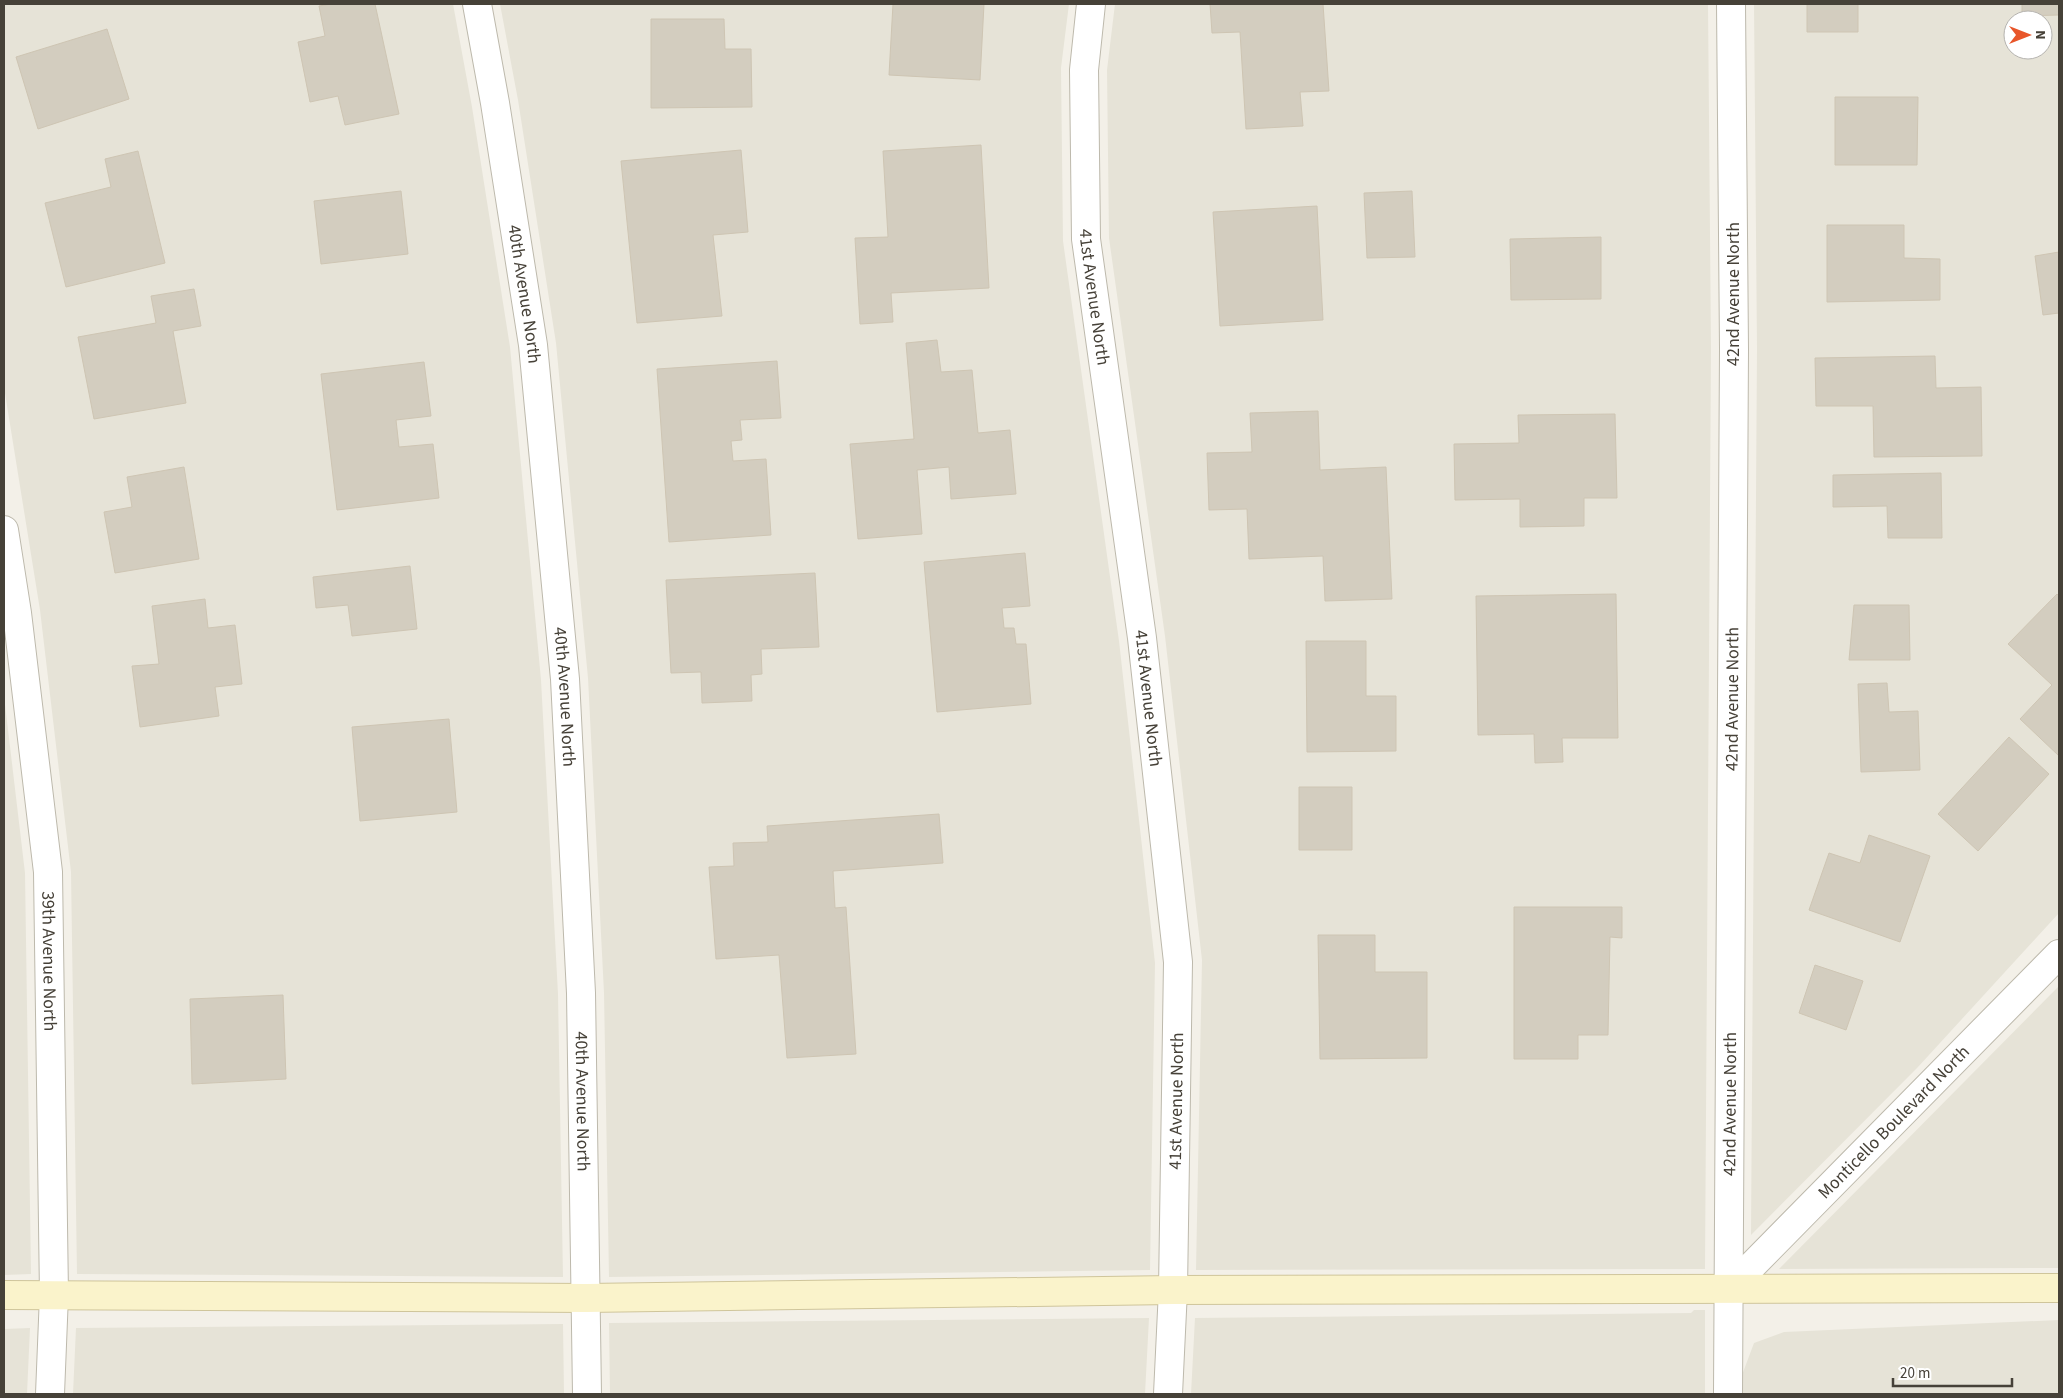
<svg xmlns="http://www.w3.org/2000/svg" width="2063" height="1398" font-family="'Source Sans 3',sans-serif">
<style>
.residential{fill:#e6e3d7;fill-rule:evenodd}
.building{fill:#d3cdbf;stroke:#cec5b3}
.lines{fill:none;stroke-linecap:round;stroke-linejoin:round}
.street-casing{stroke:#bdb9ac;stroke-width:30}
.secondary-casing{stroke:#cfc59b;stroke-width:30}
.street{stroke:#fff;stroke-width:28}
.secondary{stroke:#faf3cb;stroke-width:28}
.labels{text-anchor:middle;stroke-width:4.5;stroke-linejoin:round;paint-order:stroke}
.street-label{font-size:18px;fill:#464138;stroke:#fff}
</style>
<rect width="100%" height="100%" fill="#f3f0e8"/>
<path class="residential" d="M 4,4 L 453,4 L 472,107 L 510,347 L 541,680 L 558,994 L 563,1277 L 77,1274 L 71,872 L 40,610 L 4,387 Z
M 500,4 L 1069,4 L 1061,68 L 1063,241 L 1119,641 L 1155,963 L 1150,1270 L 609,1277 L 604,993 L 588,678 L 556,343 L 518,100 Z
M 1115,4 L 1708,4 L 1711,349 L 1705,1269 L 1196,1270 L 1202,960 L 1165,636 L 1109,238 L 1107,70 Z
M 1754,4 L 2059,4 L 2059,913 L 1918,1067 L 1751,1235 L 1757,349 ZM 2013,20 L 2043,20 L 2043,50 L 2013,50 Z
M 4,696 L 25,873 L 31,1274 L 4,1275 Z
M 2059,986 L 2059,1268 L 1779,1269 Z
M 1694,1310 L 1705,1310 L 1705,1394 L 1191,1394 L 1195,1318 L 1691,1313 Z
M 1149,1318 L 1145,1394 L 610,1394 L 609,1323 Z
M 2059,1320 L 2059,1394 L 1743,1394 L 1742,1375 L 1754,1343 L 1784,1332 Z
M 563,1324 L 564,1394 L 73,1394 L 76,1328 Z
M 30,1328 L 27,1394 L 4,1394 L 4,1329 Z"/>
<path class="building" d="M 331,4 L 375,4 L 399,114 L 345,125 L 338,96 L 310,102 L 298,42 L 325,36 L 319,6 Z
M 893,4 L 984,4 L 980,80 L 889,75 Z
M 1210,4 L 1323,4 L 1329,91 L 1300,92 L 1303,126 L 1246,129 L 1240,32 L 1212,33 Z
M 1807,4 L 1858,4 L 1858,32 L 1807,32 Z
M 2022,4 L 2059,4 L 2059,15 L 2022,16 Z
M 651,19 L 724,19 L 725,49 L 751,49 L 752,107 L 651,108 Z
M 107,29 L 129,99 L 38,129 L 16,57 Z
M 1835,97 L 1918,97 L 1917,165 L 1835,165 Z
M 981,145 L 989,288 L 891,293 L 893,322 L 860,324 L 855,238 L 888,237 L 883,151 Z
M 741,150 L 748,232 L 713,235 L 722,316 L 637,323 L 621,161 Z
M 138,151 L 165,263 L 66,287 L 45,203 L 111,187 L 105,159 Z
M 401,191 L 408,254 L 321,264 L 314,201 Z
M 1412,191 L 1415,257 L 1367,258 L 1364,193 Z
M 1317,206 L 1323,320 L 1220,326 L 1213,212 Z
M 1827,225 L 1904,225 L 1904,258 L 1940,259 L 1940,300 L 1827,302 Z
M 1601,237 L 1601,299 L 1511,300 L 1510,239 Z
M 2059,252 L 2059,313 L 2043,315 L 2035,256 Z
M 194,289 L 201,326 L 173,331 L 186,403 L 94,419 L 78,337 L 156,323 L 151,296 Z
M 937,340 L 941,372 L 972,370 L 978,433 L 1010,430 L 1016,494 L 951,499 L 949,467 L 917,470 L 922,534 L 858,539 L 850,444 L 914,439 L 906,343 Z
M 1935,356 L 1936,388 L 1981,387 L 1982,456 L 1874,457 L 1873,406 L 1816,406 L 1815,358 Z
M 777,361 L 781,418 L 740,420 L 742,440 L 731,441 L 733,461 L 766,459 L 771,535 L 669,542 L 657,369 Z
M 424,362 L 431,416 L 396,420 L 399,447 L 433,444 L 439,498 L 337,510 L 321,374 Z
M 1318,411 L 1320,470 L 1386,467 L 1392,599 L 1325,601 L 1323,556 L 1249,559 L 1247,509 L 1209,510 L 1207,453 L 1252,452 L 1250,413 Z
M 1615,414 L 1617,498 L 1584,498 L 1584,526 L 1520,527 L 1520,499 L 1455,500 L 1454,444 L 1519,443 L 1518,415 Z
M 184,467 L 199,559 L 115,573 L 104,512 L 132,507 L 127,477 Z
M 1941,473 L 1942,538 L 1888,538 L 1887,506 L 1833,507 L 1833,475 Z
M 1025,553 L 1030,606 L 1002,608 L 1004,628 L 1014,628 L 1016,644 L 1026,644 L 1031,704 L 937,712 L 924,562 Z
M 410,566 L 417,629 L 352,636 L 348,605 L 316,608 L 313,577 Z
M 815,573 L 819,647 L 761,649 L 762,674 L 751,675 L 752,701 L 702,703 L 701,672 L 671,673 L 666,580 Z
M 1616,594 L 1618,738 L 1562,738 L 1563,762 L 1535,763 L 1534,734 L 1478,735 L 1476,596 Z
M 2057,594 L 2059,596 L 2059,756 L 2020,719 L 2052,685 L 2008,644 Z
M 205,599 L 208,628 L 235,625 L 242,684 L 215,687 L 219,716 L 140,727 L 132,666 L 159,664 L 152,606 Z
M 1854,605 L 1909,605 L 1910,660 L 1849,660 Z
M 1306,641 L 1366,641 L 1366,696 L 1396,696 L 1396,751 L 1307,752 Z
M 1887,683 L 1889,712 L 1918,711 L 1920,770 L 1861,772 L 1858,684 Z
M 449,719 L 457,812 L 360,821 L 352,727 Z
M 2009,737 L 2049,774 L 1978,851 L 1938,814 Z
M 1299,787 L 1352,787 L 1352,850 L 1299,850 Z
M 939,814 L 943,863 L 833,871 L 835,908 L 846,907 L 856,1054 L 787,1058 L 779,955 L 716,959 L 709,867 L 734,866 L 733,843 L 768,842 L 767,826 Z
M 1869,835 L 1930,856 L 1900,942 L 1809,910 L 1829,853 L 1860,863 Z
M 1514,907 L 1622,907 L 1622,938 L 1610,937 L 1608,1035 L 1578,1035 L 1578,1059 L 1514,1059 Z
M 1318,935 L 1375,935 L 1375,972 L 1427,972 L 1427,1058 L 1320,1059 Z
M 1815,965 L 1863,981 L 1846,1030 L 1799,1013 Z
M 283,995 L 286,1079 L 192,1084 L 190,999 Z"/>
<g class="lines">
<defs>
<g id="street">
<path id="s1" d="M 477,4 L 495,103 L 533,345 L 565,679 L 581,993 L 587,1394"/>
<path id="s2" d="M 1091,4 L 1084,70 L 1086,239 L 1142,638 L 1178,962 L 1173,1290 L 1168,1394"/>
<path id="s3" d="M 4,530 L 17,613 L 48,872 L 54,1295 L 50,1394"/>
<path id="s4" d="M 1728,1290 L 2059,954"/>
<path id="s5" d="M 1728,1394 L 1734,349 L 1731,4"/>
</g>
<path id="secondary" d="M 4,1295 L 586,1298 L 1173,1290 L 2059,1288"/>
</defs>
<use href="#street" class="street-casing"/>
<use href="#secondary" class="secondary-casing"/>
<use href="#street" class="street"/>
<use href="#secondary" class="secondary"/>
</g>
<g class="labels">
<g class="street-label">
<text dy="6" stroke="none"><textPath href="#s1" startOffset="294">40th Avenue North</textPath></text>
<text transform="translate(1733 294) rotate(-90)" y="6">42nd Avenue North</text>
<text dy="6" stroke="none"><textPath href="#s2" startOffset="294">41st Avenue North</textPath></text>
<text dy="6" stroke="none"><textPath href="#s1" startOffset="699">40th Avenue North</textPath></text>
<text dy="6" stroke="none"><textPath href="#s2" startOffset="699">41st Avenue North</textPath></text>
<text dy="6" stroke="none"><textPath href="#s5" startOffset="695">42nd Avenue North</textPath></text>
<text dy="6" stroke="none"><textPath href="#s3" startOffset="434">39th Avenue North</textPath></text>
<text dy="6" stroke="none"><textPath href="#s1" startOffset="1104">40th Avenue North</textPath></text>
<text transform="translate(1176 1101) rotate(-89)" y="6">41st Avenue North</text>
<text dy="6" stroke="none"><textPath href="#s5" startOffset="290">42nd Avenue North</textPath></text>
<text dy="6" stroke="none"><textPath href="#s4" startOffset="236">Monticello Boulevard North</textPath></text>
</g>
</g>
<rect width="2063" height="1398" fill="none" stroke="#464138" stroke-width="10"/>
<g transform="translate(2028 35) rotate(90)"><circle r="24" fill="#ffffff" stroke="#b5b3af"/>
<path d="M0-4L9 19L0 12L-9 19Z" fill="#e8562a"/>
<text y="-8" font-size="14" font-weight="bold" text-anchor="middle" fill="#464138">N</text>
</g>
<path d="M1893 1378v8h119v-8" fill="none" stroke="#464138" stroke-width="2.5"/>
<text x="1900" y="1378" font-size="15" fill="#464138" stroke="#ffffff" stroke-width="4" paint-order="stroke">20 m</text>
</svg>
